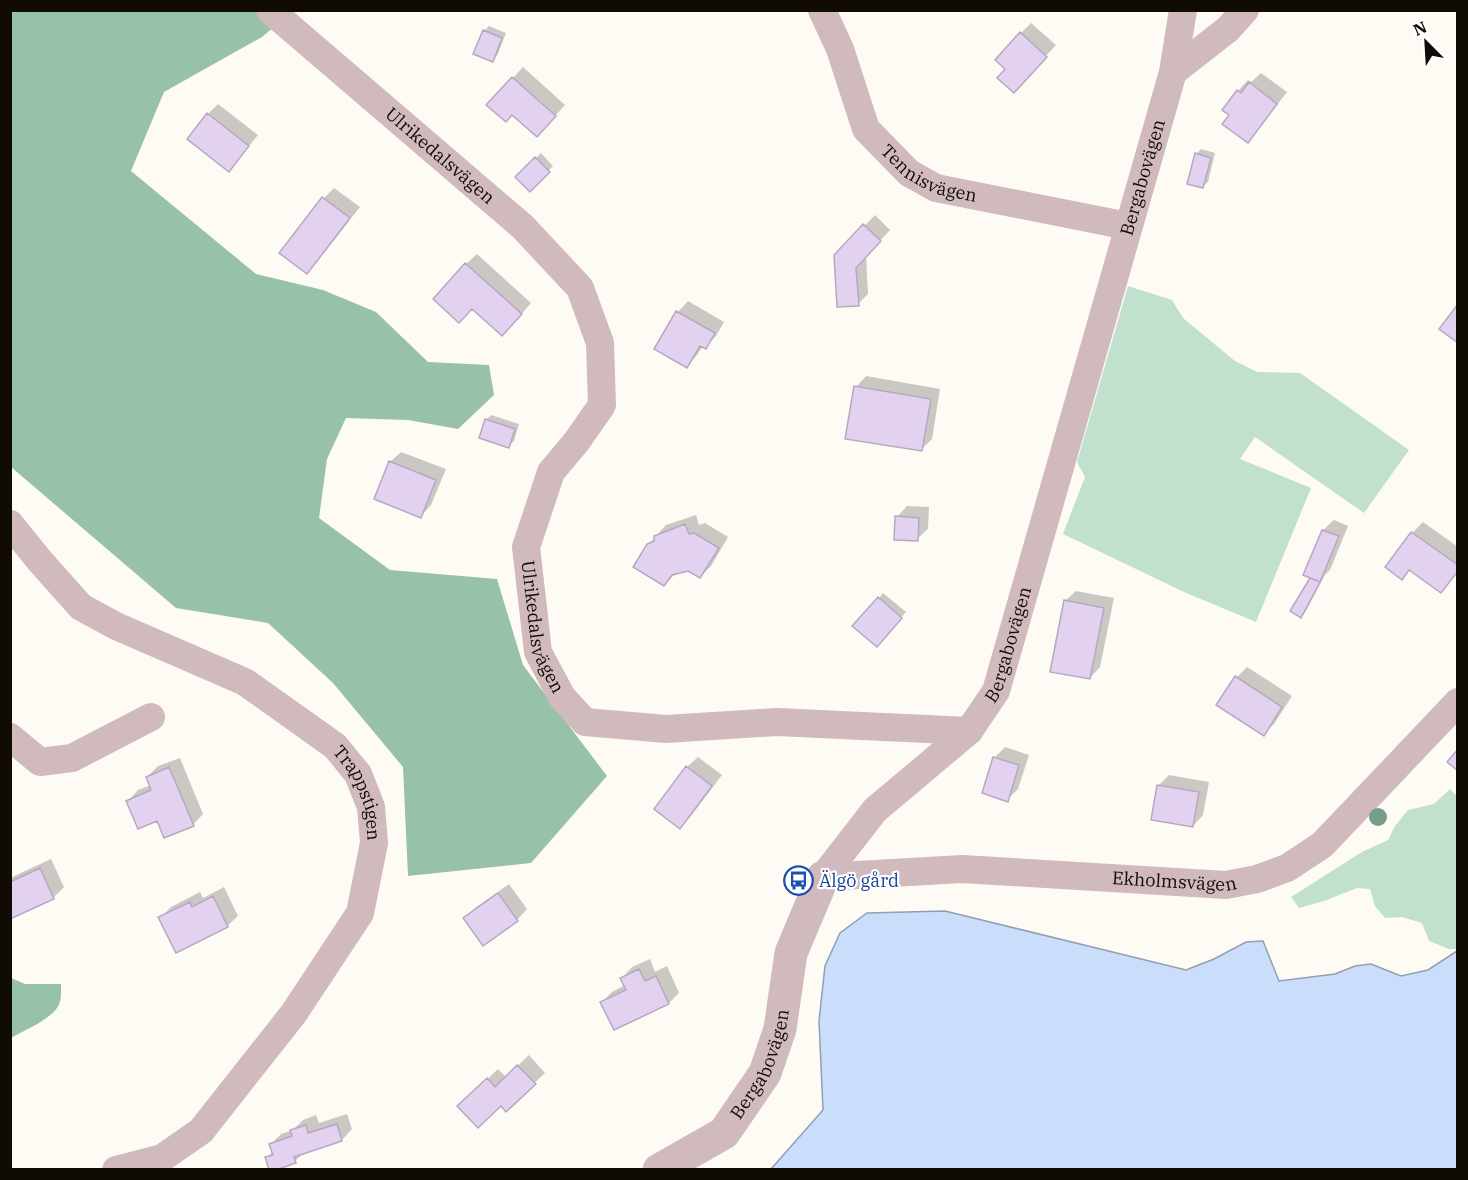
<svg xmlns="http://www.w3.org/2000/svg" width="1468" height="1180" font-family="'IBM Plex Serif',serif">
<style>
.green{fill:#c1e0cd}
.forest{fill:#97c2a9}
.water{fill:#cadefc;stroke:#929fb1;stroke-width:1.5}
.shadow{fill:#0003}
.building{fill:#e2d2ef;stroke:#b7a7c3;stroke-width:1.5}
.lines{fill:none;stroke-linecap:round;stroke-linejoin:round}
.minor{stroke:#d0babd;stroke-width:28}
.tertiary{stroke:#d0babd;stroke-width:33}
.tree{fill:#749f8b}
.labels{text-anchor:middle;stroke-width:4.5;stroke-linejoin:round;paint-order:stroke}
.street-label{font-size:18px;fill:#100c03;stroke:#fff}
.transit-label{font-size:18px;fill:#164399;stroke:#fff;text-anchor:start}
</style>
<rect width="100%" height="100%" fill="#fefbf5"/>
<path class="green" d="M 1128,286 L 1172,300 L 1183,318 L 1235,361 L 1257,372 L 1300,373 L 1409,450 L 1364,513 L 1255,437 L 1240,459 L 1311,488 L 1256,622 L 1184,592 L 1063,534 L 1085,477 L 1077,462 Z
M 1450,789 L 1457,796 L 1457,949 L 1449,949 L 1429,941 L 1422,923 L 1402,917 L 1385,918 L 1375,906 L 1370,889 L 1357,888 L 1324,901 L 1299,908 L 1291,897 L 1362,852 L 1388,840 L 1395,826 L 1408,810 L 1434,804 Z"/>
<path class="forest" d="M 11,11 L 293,11 L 262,37 L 164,92 L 131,171 L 256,274 L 323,290 L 376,312 L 428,362 L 489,365 L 494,395 L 458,429 L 408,420 L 346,418 L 327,459 L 319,518 L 390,570 L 497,579 L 523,665 L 607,776 L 531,863 L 408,876 L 403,767 L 333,683 L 268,623 L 176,608 L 11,467 Z
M 11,978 L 25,984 L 61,984 C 61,991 62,1002 57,1008 C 49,1020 23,1031 11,1038 Z"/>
<path class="water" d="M 945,911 L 1186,970 L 1214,959 L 1246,942 L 1263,941 L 1279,981 L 1335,974 L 1355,966 L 1371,964 L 1401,976 L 1428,970 L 1457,951 L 1457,1169 L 771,1169 L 823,1110 L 819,1021 L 825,966 L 840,933 L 867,913 Z"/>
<path class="shadow" d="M 1031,23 L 1056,45 L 1024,80 L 1007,69 L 1021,33 Z
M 489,26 L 506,33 L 497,56 L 492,60 L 484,31 Z
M 523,67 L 565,105 L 547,125 L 512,113 L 513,78 Z
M 1261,73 L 1287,92 L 1258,130 L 1248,141 L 1231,115 L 1238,91 L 1248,80 L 1251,82 Z
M 218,104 L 258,135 L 229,170 L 208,114 Z
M 1201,149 L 1215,153 L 1208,182 L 1203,186 L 1196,154 Z
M 541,153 L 553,166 L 530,189 L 517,177 Z
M 334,188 L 360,207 L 317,262 L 307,273 L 281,253 L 324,198 Z
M 875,215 L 890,230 L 866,256 L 868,294 L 858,304 L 835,256 Z
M 477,254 L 531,303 L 513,324 L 466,264 Z
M 688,301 L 724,322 L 716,336 L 705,347 L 703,346 L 697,355 L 687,366 L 678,312 Z
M 866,376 L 940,389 L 932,439 L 921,450 L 856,387 Z
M 491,415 L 519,424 L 514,441 L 509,446 L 486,420 Z
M 401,452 L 446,469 L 431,505 L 421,516 L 390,462 Z
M 907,506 L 929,507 L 928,529 L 917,539 L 897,517 Z
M 696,515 L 699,525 L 705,523 L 728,537 L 711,566 L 700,577 L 688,569 L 675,574 L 664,585 L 648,545 L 666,525 Z
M 1334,520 L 1348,526 L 1330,570 L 1325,575 L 1306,611 L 1301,616 L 1292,611 L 1311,578 L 1323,530 Z
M 1423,522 L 1458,547 L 1458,572 L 1441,591 L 1411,569 L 1402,578 L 1387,567 L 1412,533 Z
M 1076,591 L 1114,598 L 1100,667 L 1090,678 L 1065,601 Z
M 883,593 L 906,612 L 881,640 L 879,598 Z
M 1247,667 L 1292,696 L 1274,724 L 1263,734 L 1237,677 Z
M 1005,747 L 1029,755 L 1018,789 L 1007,800 L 994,758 Z
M 698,757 L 722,775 L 691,816 L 680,827 L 687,767 Z
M 180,758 L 203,814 L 193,825 L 158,819 L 128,801 L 138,790 L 151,785 L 147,777 L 158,766 Z
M 1169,775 L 1209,782 L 1203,815 L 1193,826 L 1158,786 Z
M 51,859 L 64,887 L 53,898 L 10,917 L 10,878 Z
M 509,884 L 527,909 L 517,920 L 465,918 L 475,908 Z
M 224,887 L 238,916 L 227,926 L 160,918 L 171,907 L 200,892 L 203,898 Z
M 650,959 L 655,972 L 667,966 L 679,993 L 669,1003 L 602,1002 L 612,992 L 625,985 L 622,978 L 632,967 Z
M 529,1055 L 545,1073 L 506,1110 L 501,1104 L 459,1106 L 498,1069 L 506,1077 Z
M 347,1114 L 352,1129 L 342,1140 L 305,1152 L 295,1161 L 266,1158 L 273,1151 L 271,1144 L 281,1134 L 293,1130 L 303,1120 L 316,1115 L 319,1123 Z"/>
<path class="building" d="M 483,30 L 502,38 L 493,62 L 473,54 Z
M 1020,32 L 1047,57 L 1014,93 L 997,78 L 1005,69 L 995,60 Z
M 512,77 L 556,116 L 537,137 L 512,115 L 506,122 L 486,105 Z
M 1249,82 L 1277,104 L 1248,143 L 1222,124 L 1229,115 L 1222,110 L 1237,90 L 1241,93 Z
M 207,113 L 249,146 L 229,172 L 187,139 Z
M 1195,153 L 1211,158 L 1203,188 L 1187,184 Z
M 535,157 L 550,172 L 530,192 L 515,177 Z
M 322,197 L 350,218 L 307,274 L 279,253 Z
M 863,224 L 881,241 L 856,268 L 859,306 L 837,307 L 834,255 Z
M 465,263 L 522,314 L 502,336 L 472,309 L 459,323 L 433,299 Z
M 1458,304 L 1458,343 L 1439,329 Z
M 676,311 L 715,333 L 706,349 L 700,346 L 687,368 L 654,349 Z
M 854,386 L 931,399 L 922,451 L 845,439 Z
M 485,419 L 515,429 L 509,448 L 479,438 Z
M 389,461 L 436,480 L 421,518 L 374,499 Z
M 895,516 L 919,518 L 918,541 L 894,540 Z
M 685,524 L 689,534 L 694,533 L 719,548 L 700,578 L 688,571 L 672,575 L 664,586 L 633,567 L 647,544 L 654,541 L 654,536 Z
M 1322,530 L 1339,536 L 1320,582 L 1303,575 Z
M 1411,532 L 1458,565 L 1458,571 L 1441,593 L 1409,570 L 1402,580 L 1385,567 Z
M 1310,578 L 1320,582 L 1301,618 L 1290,611 Z
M 878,597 L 902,618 L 877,647 L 852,626 Z
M 1064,600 L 1104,608 L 1090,679 L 1050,672 Z
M 1235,676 L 1282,707 L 1264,736 L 1216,705 Z
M 1458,749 L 1458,771 L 1447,762 Z
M 993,757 L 1019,765 L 1008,802 L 982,793 Z
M 686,766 L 712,786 L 680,829 L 654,809 Z
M 169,767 L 194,826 L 164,838 L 157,821 L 138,829 L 126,801 L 151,790 L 146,777 Z
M 1157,785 L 1199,792 L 1193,827 L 1151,820 Z
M 40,868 L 54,899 L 10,919 L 10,882 Z
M 498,893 L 518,921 L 483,946 L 463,918 Z
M 213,896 L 228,927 L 176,953 L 158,917 L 190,902 L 192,907 Z
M 639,969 L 645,981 L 656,976 L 669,1004 L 614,1030 L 600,1002 L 626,990 L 620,978 Z
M 517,1065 L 536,1084 L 506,1112 L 501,1106 L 478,1128 L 457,1106 L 487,1078 L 495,1087 Z
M 337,1124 L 342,1141 L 294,1157 L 296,1163 L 276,1170 L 269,1170 L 265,1157 L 273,1155 L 269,1144 L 292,1136 L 290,1130 L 306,1125 L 308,1133 Z"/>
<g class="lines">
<g class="minor">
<path id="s1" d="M 270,10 L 523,227 L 580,288 L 600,343 L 602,405 L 577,441 L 551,472 L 526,547 L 538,652 L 562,697 L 585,722 L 666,729 L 777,722 L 969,731"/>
<path id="s2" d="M 822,10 L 840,49 L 866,129 L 909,173 L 936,188 L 1128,226"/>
<path d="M 1173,72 L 1228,29 L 1245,10"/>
<path id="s3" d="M 10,524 L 40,561 L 81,607 L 116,626 L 245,682 L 335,746 L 358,774 L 371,807 L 374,843 L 360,913 L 294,1013 L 201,1131 L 162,1158 L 116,1170"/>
<path d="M 10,737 L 40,762 L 72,758 L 151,717"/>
<path id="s4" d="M 823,877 L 875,810 L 969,731 L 996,691 L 1173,72 L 1183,10"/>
<path id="s5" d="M 823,877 L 962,869 L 1226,885 L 1257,879 L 1287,868 L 1322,845 L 1458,702"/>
</g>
<path class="tertiary" id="s6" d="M 659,1170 L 724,1133 L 765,1073 L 780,1029 L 791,953 L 823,877"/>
</g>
<circle class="tree" cx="1378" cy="817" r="9"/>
<defs>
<symbol id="bus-ring" viewBox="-11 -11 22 22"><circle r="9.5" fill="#fff" stroke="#1a4fb4" stroke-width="1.5"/><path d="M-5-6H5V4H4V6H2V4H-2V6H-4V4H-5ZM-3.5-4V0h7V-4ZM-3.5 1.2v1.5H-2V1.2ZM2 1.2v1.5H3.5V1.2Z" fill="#1a4fb4"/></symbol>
</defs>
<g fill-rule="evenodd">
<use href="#bus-ring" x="782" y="864" width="33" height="33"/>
</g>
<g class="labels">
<g class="street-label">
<text dy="6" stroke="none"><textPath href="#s1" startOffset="224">Ulrikedalsvägen</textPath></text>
<text dy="6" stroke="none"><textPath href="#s2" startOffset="207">Tennisvägen</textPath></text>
<text dy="6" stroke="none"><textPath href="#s4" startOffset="790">Bergabovägen</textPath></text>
<text dy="6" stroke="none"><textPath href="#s1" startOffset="783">Ulrikedalsvägen</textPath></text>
<text dy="6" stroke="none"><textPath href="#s4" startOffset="304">Bergabovägen</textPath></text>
<text dy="6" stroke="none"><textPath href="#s3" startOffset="454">Trappstigen</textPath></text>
<text dy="6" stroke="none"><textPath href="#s5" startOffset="352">Ekholmsvägen</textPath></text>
<text dy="6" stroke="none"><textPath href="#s6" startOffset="154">Bergabovägen</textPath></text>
</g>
<g class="transit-label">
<text x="819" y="887">Älgö gård</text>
</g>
</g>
<rect width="1468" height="1180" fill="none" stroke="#100c03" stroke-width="24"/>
<g transform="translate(1426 42) rotate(336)" stroke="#ffffff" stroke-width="4.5" paint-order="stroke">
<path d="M0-4.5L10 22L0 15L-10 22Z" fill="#100c03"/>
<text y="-9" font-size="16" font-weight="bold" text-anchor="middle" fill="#100c03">N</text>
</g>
</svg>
